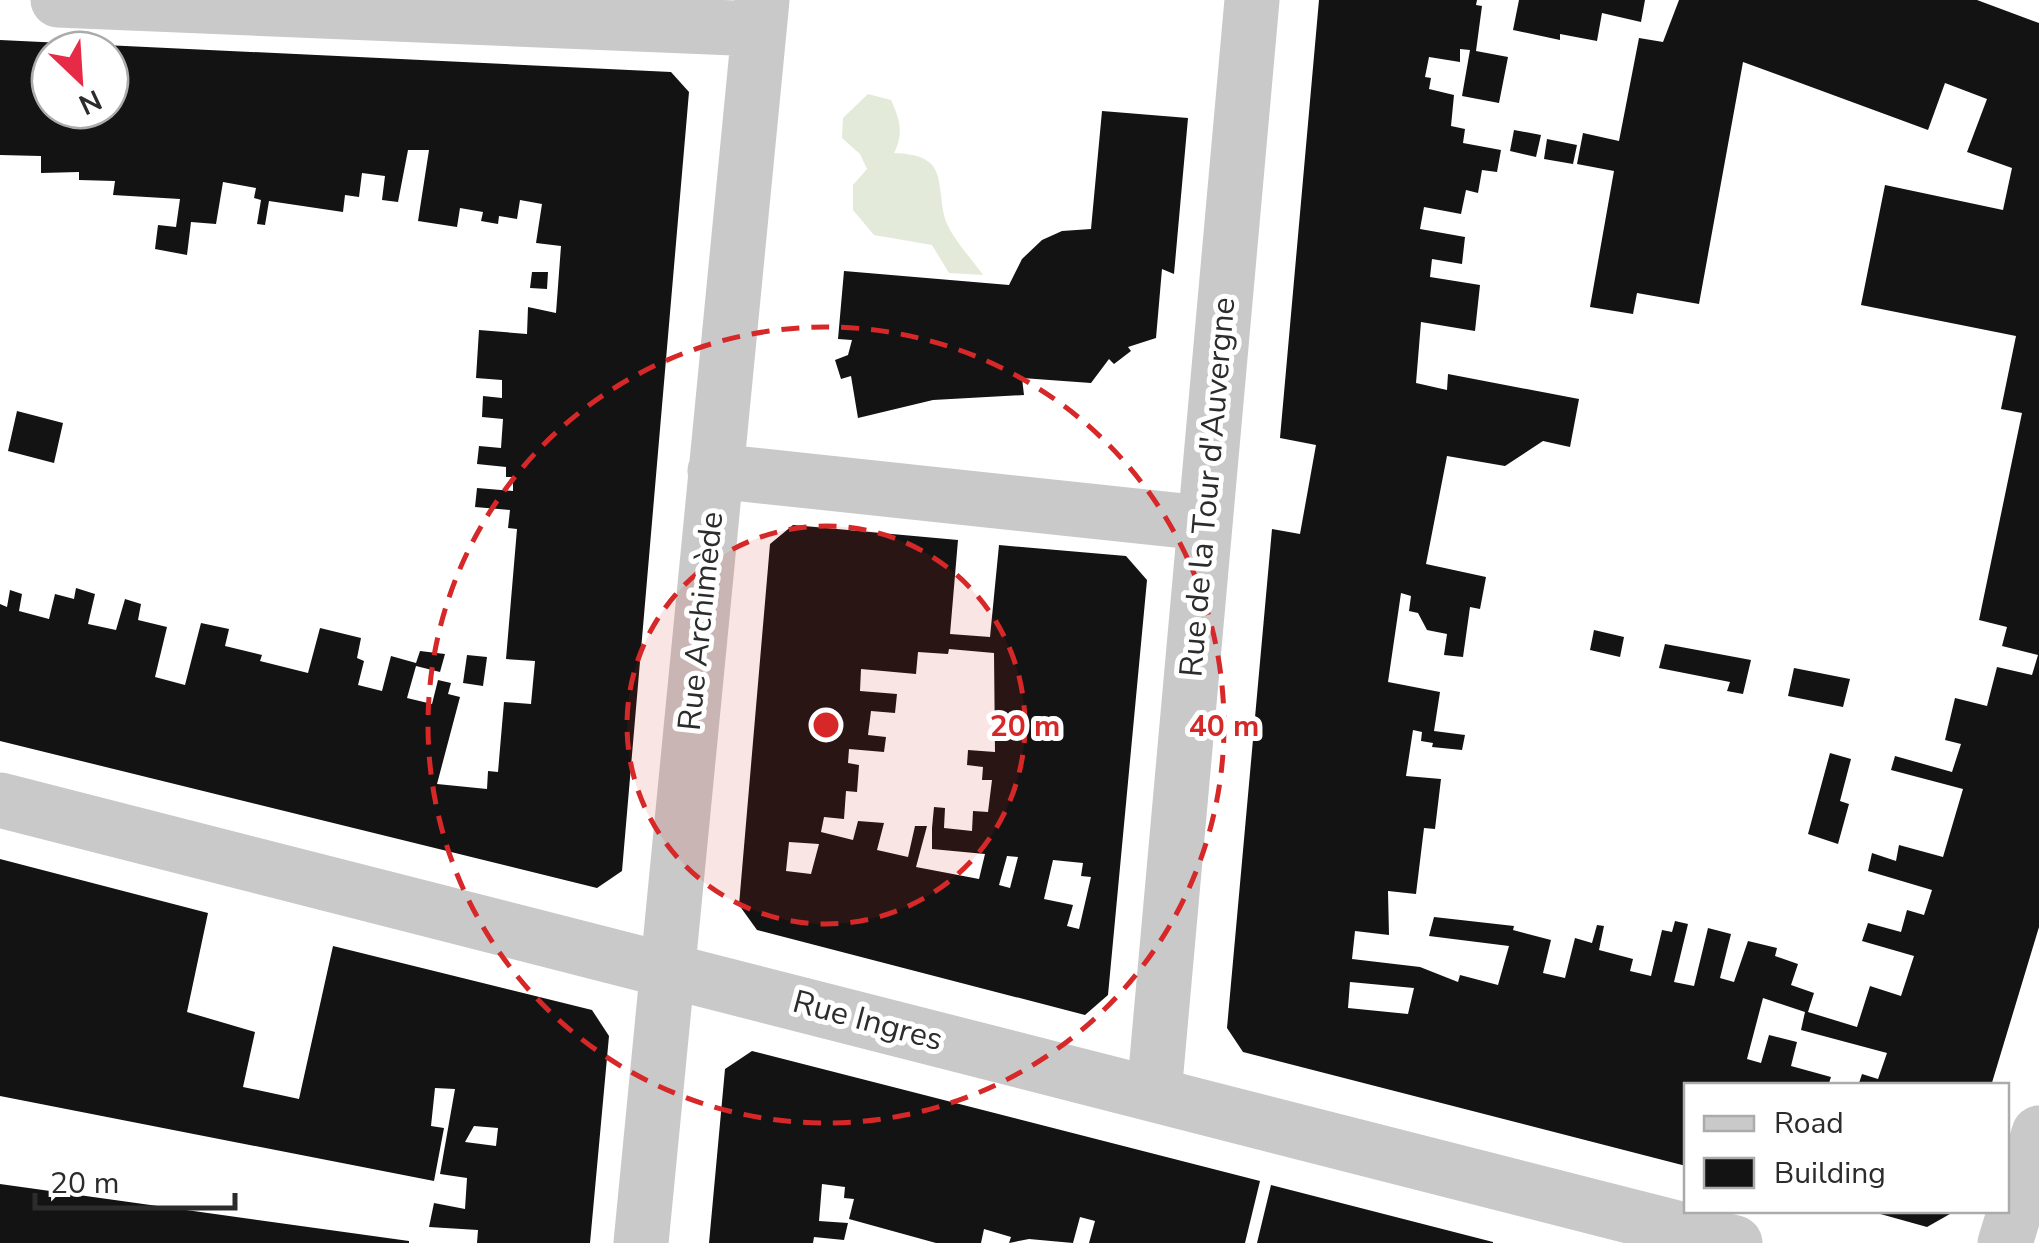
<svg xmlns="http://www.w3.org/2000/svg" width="2039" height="1243" font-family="'Nunito Sans',sans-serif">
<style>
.green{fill:#e3ead9}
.building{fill:#131313;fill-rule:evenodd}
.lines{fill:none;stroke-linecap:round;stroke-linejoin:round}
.minor{stroke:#c9c9c9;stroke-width:55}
.ring{fill:none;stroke:#d62828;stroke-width:5;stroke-dasharray:18 12}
.labels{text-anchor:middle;stroke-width:10;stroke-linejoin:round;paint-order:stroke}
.street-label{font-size:32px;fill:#2c2c2c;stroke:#fff}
.centre{fill:#d62828;stroke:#fff;stroke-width:5}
.ring-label{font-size:30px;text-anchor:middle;font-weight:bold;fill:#d62828;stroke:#fff;stroke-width:10;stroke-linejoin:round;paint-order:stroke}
</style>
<rect width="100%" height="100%" fill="#fff"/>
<path class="green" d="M 868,94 L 891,100 C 900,120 904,133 894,153 C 945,155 937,176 944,215 C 948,234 972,259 983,275 L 949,273 L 932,245 L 874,235 L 853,210 L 853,185 L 867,169 L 860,154 L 842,138 L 843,118 Z"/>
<path class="building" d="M 1319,0 L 1477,0 L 1476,5 L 1482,6 L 1476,51 L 1508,57 L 1499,103 L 1462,96 L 1470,50 L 1460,49 L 1460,62 L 1429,57 L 1425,77 L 1431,78 L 1429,89 L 1454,95 L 1451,126 L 1465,129 L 1463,143 L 1501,150 L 1497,172 L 1482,170 L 1478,193 L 1466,190 L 1461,214 L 1424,207 L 1420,229 L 1465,237 L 1462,264 L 1432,259 L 1430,277 L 1480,285 L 1475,331 L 1421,322 L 1416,383 L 1447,390 L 1448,374 L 1579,399 L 1570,447 L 1543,441 L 1505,466 L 1447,456 L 1426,564 L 1486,577 L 1480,609 L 1470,607 L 1463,657 L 1444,655 L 1447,634 L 1427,630 L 1418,613 L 1409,611 L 1411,596 L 1401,593 L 1388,682 L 1440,692 L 1434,731 L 1465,735 L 1462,750 L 1432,747 L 1433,743 L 1421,741 L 1422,732 L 1413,730 L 1406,776 L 1441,779 L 1435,829 L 1424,828 L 1416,894 L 1388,891 L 1389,935 L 1355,931 L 1352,959 L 1420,967 L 1458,982 L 1460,975 L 1498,985 L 1509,946 L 1429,936 L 1434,917 L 1514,926 L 1513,930 L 1551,940 L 1543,973 L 1565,978 L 1575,938 L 1592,943 L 1597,925 L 1604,926 L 1599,950 L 1633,959 L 1630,971 L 1651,976 L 1662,930 L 1672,932 L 1675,921 L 1688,924 L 1674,982 L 1694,986 L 1708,928 L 1731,934 L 1720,978 L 1734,982 L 1748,941 L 1777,948 L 1775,956 L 1798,964 L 1791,985 L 1814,993 L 1808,1012 L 1857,1027 L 1870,986 L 1901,996 L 1914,956 L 1862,941 L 1868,923 L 1901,932 L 1907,910 L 1924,915 L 1932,890 L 1868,871 L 1872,853 L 1896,861 L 1899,845 L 1943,857 L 1963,789 L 1891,770 L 1895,756 L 1952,772 L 1961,744 L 1945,740 L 1955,698 L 1987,706 L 1997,667 L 2032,675 L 2038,655 L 2002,646 L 2007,627 L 1979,620 L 2022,413 L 2001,409 L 2016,336 L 1861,305 L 1885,185 L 2003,210 L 2012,168 L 1967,152 L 1987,99 L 1945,83 L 1928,130 L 1743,62 L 1699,304 L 1637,293 L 1633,314 L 1590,307 L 1614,171 L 1577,164 L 1583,133 L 1619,141 L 1639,38 L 1663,42 L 1679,0 L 1977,0 L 2039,23 L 2039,927 L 1991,1086 L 1858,1086 L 1862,1074 L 1878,1079 L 1887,1053 L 1801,1030 L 1805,1012 L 1763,998 L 1747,1059 L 1761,1063 L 1769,1035 L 1797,1042 L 1791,1066 L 1831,1077 L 1828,1086 L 1686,1086 L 1686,1166 L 1243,1052 L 1227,1028 L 1272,529 L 1300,534 L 1316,445 L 1280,438 ZM 1350,982 L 1414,988 L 1408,1014 L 1348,1008 Z
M 1519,0 L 1645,0 L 1641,22 L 1602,13 L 1597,41 L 1560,34 L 1560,40 L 1513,30 Z
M 0,40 L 671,72 L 689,92 L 622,871 L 597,888 L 0,741 L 0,604 L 7,607 L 10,590 L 22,594 L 19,611 L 49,619 L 55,594 L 74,599 L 76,588 L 95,594 L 88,624 L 116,630 L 125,599 L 141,604 L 138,620 L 167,627 L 155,677 L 185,685 L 201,623 L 229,629 L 225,646 L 262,655 L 260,661 L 308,673 L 320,628 L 361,638 L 357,658 L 364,661 L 358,685 L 382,691 L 391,656 L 416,663 L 420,651 L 445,654 L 440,672 L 416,666 L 407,698 L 432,704 L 438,680 L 451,683 L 448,694 L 460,697 L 437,784 L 487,789 L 488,771 L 498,772 L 504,702 L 531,704 L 535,661 L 506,659 L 517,529 L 508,528 L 510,510 L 475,507 L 477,488 L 513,491 L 513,477 L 506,477 L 506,467 L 477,464 L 479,446 L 501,448 L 503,419 L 482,417 L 483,396 L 502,398 L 502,380 L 476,378 L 479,330 L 527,334 L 528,307 L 556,313 L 561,246 L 536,243 L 542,204 L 520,200 L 517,219 L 499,216 L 498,224 L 481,221 L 483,212 L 460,208 L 457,227 L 418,221 L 429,150 L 408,150 L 398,202 L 382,200 L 385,176 L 362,173 L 359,197 L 345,195 L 343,212 L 269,201 L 265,225 L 257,224 L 261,200 L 254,198 L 256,188 L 223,182 L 216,224 L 191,222 L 187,255 L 155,249 L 158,225 L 176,227 L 180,199 L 113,195 L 115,181 L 79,180 L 79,172 L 41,173 L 41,156 L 0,155 ZM 50,50 L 110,50 L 110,110 L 50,110 Z
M 1102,111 L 1188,118 L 1174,274 L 1162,269 L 1156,338 L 1128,347 L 1131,351 L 1114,364 L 1109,359 L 1091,383 L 1022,378 L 1024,395 L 933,400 L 858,418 L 851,376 L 841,379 L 835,360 L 848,355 L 852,340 L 838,339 L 844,271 L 1009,285 L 1022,259 L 1042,240 L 1062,231 L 1091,229 Z
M 1514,130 L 1541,135 L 1536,157 L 1510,151 Z
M 1547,139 L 1577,145 L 1573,164 L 1544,159 Z
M 532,272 L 548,272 L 547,289 L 530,288 Z
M 17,411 L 63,423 L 54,463 L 8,451 Z
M 793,525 L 958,540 L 950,634 L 990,637 L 999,545 L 1126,556 L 1147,580 L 1108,995 L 1085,1015 L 757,930 L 739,905 L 770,544 ZM 949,649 L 994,653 L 995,752 L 968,750 L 967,765 L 983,767 L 982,780 L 992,780 L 988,812 L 973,811 L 972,831 L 944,828 L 945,808 L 934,807 L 932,828 L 932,849 L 985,854 L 979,879 L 916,867 L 927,826 L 915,826 L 908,857 L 877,850 L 884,823 L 858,821 L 853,840 L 821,832 L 824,817 L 844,819 L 846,791 L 857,792 L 859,765 L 848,763 L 849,749 L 884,752 L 886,737 L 868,735 L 871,711 L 895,713 L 897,694 L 860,691 L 861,669 L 916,674 L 918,652 L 948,654 ZM 789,842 L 819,844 L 811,874 L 786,871 ZM 1007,856 L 1018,857 L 1010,888 L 999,885 ZM 1053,860 L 1083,863 L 1081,876 L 1091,877 L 1079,929 L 1067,926 L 1073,905 L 1044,899 Z
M 1594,630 L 1624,637 L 1620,657 L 1590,650 Z
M 1665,644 L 1751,660 L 1743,694 L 1727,691 L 1730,682 L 1659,668 Z
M 467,655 L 487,657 L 483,686 L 463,683 Z
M 1794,668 L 1850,679 L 1843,707 L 1788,696 Z
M 1830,753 L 1851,759 L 1840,801 L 1849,804 L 1838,844 L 1808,834 Z
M 0,859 L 208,913 L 187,1012 L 255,1032 L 243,1087 L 299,1099 L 333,946 L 592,1010 L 609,1036 L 590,1243 L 477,1243 L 478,1230 L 429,1227 L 434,1203 L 465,1209 L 467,1178 L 440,1174 L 455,1089 L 435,1088 L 431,1126 L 444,1128 L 434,1181 L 0,1096 ZM 474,1126 L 498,1128 L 496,1146 L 465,1142 Z
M 752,1051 L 1260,1181 L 1245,1243 L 1089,1243 L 1095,1221 L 1080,1217 L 1073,1243 L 1029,1239 L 1009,1243 L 1011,1237 L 984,1229 L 981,1243 L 936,1243 L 849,1219 L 854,1199 L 844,1198 L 845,1187 L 822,1184 L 819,1221 L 848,1223 L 844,1240 L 814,1237 L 813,1243 L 709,1243 L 725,1069 Z
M 0,1184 L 409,1241 L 409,1243 L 0,1243 Z
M 1271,1185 L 1493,1242 L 1493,1243 L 1257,1243 Z
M 1866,1210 L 1957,1210 L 1927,1227 Z"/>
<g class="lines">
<path class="minor" d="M 58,0 L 759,29
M 715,471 L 1203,523
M 0,800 L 1735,1243
M 1154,1094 L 1252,0
M 641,1243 L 762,0
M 2005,1243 L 2039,1133"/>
</g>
<circle cx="826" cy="725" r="199" fill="#d62828" fill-opacity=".12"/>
<g class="ring">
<circle cx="826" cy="725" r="199"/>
<circle cx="826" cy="725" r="398"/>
</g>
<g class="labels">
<g class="street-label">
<text transform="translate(1207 487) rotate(-85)" y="11">Rue de la Tour d'Auvergne</text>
<text transform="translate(700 621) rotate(-84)" y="11">Rue Archimède</text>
<text transform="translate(868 1020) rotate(15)" y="11">Rue Ingres</text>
</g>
</g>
<circle cx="826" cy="725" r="15" class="centre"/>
<g class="ring-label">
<text x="1025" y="736">20 m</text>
<text x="1224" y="736">40 m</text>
</g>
<rect x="1684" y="1083" width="325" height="130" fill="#ffffff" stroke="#ababab" stroke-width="2.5"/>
<rect x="1704" y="1116" width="50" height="15" fill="#c9c9c9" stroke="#ababab" stroke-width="2.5"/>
<text x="1774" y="1133" font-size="30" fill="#2c2c2c">Road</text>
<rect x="1704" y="1158" width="50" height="30" fill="#131313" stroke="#ababab" stroke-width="2.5"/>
<text x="1774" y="1183" font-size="30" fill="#2c2c2c">Building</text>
<g transform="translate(80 80) rotate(155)"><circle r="48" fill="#ffffff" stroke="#ababab" stroke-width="2.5"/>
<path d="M0-8L18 38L0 25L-18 38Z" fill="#e72a45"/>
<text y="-15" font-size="28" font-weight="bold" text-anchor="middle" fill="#2c2c2c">N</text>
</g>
<path d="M35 1193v15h200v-15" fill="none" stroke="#2c2c2c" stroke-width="5"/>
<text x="50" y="1193" font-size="30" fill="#2c2c2c" stroke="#ffffff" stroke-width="8" paint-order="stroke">20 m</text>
</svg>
